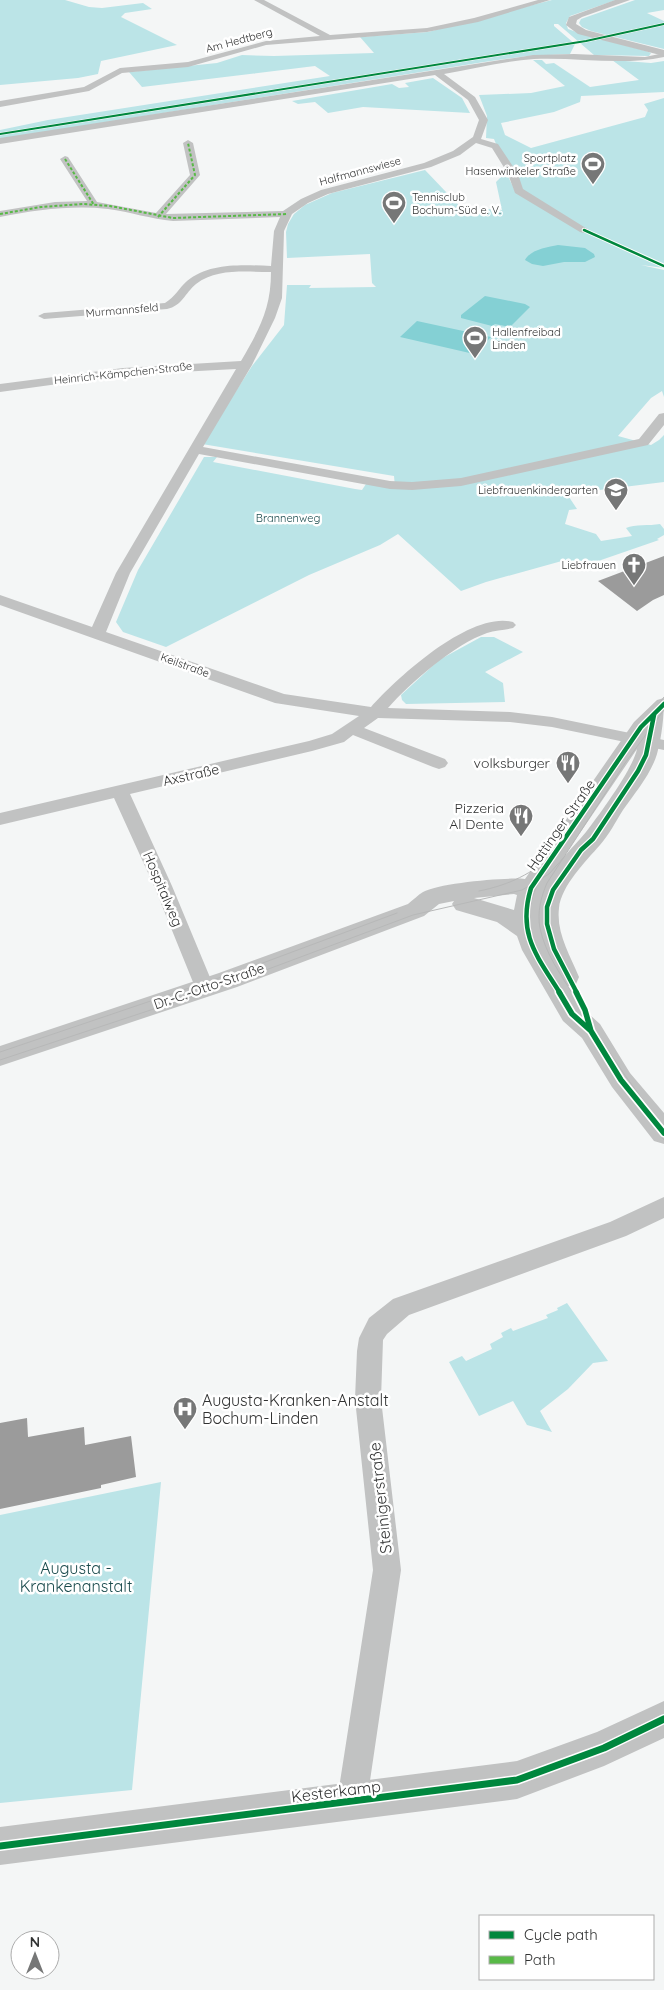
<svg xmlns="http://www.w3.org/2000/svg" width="664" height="1990" font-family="Quicksand,sans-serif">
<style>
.green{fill:#bbe4e7}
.water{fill:#84d0d4}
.building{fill:#9b9b9b}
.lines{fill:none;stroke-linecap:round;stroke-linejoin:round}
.minor{fill:#c1c2c2;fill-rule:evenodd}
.tertiary{fill:#c1c2c2;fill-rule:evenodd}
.tram{stroke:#b7b8b8;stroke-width:1}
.quiet{stroke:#58b947;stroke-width:2;stroke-dasharray:3 2;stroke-linecap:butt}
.cycleway-far4-casing{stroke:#fff;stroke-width:3}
.cycleway-far3-casing{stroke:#fff;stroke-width:4.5}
.cycleway-far2-casing{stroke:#fff;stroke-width:7}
.cycleway-far1-casing{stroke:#fff;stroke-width:9}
.cycleway-casing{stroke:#fff;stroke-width:10}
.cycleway-far4{stroke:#00873e;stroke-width:2}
.cycleway-far3{stroke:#00873e;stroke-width:2.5}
.cycleway-far2{stroke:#00873e;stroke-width:4.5}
.cycleway-far1{stroke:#00873e;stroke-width:5.5}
.cycleway{stroke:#00873e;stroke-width:7}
.labels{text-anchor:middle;stroke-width:5;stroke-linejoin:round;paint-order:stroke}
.far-street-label{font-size:11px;fill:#323333;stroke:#fff}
.far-poi-label{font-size:11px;fill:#323333;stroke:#fff;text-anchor:end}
.far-park-label{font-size:11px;fill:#1a4b4d;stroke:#fff}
.poi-label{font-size:14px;fill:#323333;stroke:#fff;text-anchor:end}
.street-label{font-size:14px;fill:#323333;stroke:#fff}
.near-poi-label{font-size:16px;fill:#323333;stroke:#fff;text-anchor:start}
.near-street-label{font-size:16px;fill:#323333;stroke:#fff}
.near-park-label{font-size:16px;fill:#1a4b4d;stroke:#fff}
</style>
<rect width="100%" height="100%" fill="#f4f6f6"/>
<path class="green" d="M 0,0 L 65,0 L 89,7 L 102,8 L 143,3 L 152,9 L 125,13 L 121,17 L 177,45 L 101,61 L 98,74 L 78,78 L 0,85 Z
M 552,0 L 616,0 L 570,16 L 566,23 L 568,29 L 582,34 L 646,51 L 651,53 L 649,56 L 594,55 L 558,24 L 554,24 L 554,26 L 575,44 L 570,54 L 527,56 L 484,62 L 0,139 L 0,130 L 48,120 L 330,76 L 315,66 L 142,87 L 129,72 L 217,63 L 242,55 L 274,56 L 374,53 L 360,37 L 428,32 Z
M 635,0 L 664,0 L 664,10 L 647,13 L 664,21 L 664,49 L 591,31 L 582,27 L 579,23 L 581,19 Z
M 533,60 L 542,60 L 546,64 L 554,63 L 590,87 L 639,80 L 612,60 L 651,63 L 664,61 L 664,92 L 581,96 L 580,102 L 554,112 L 501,123 L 505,135 L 531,148 L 645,117 L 648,110 L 644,104 L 664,98 L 664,268 L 641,265 L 664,270 L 664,397 L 662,391 L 651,398 L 618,436 L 651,445 L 659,440 L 664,435 L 664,482 L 567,494 L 577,509 L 569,510 L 565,524 L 596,534 L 601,541 L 632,536 L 626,528 C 635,524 649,526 660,524 L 664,529 L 664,535 L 657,539 L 659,540 L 578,568 L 569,559 L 486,582 L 461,591 L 398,534 L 380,545 L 309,575 L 166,647 L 123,632 L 116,622 L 138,570 L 204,457 L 217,457 L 213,462 L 355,489 L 362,490 L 366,484 L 395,487 L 394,476 L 202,444 L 252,366 L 284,325 L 287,285 L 311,285 L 309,288 L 376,287 L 372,283 L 370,254 L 287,258 L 286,232 L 288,224 L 294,214 L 305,205 L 332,193 L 425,170 L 468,215 L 472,215 L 476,208 L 502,210 L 496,182 L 506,172 L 515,191 L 494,139 L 486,138 L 487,116 L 479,95 L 531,93 L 565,86 Z
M 433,78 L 462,98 L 470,113 L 363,107 L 328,113 L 315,102 L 298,104 L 292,101 L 392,84 L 399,88 L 409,87 L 405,83 Z
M 481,637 L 494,637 L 523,652 L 485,672 L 503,683 L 505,702 L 406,704 L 402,700 L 401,695 L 439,660 Z
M 567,1303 L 608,1361 L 593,1363 L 568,1389 L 540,1411 L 552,1432 L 527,1425 L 513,1401 L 479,1416 L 449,1362 L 462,1356 L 466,1361 L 492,1349 L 490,1344 L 503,1337 L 501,1333 L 511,1328 L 513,1331 L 548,1318 L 546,1315 L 558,1310 L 557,1308 Z
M 161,1482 L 132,1790 L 0,1803 L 0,1515 Z"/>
<path class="water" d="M 558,245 L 585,248 L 594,254 L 595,257 L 585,262 L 564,262 L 543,266 L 532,264 L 525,260 C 530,250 547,247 558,245 Z
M 485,296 L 525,304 L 530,307 L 510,327 L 495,324 L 492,326 L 461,318 L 461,315 Z
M 417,321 L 491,337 L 474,354 L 400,337 Z"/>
<path class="building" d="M 664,556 L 664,595 L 653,600 L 637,611 L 598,581 Z
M 27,1418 L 28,1437 L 84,1427 L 85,1445 L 131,1436 L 136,1477 L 101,1485 L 101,1488 L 0,1509 L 0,1423 Z"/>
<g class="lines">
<path class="minor" d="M 254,0 L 264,0 L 330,35 L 427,28 L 474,18 L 538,0 L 550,0 L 478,22 L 427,32 L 266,45 L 188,67 L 122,73 L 89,91 L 0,107 L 0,101 L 84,87 L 120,68 L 188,62 L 266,41 L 320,36 Z
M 664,53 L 664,57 C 622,66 577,57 534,59 C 504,61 473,69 444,74 L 475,97 L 488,120 L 481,139 L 498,144 L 518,174 L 523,189 L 589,230 L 584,233 L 580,232 L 515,193 L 508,174 L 492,148 L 476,143 L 460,155 L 431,167 L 328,194 L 308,203 L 292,214 L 284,231 L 282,298 L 275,318 L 252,365 L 203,447 L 390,481 L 412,482 L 461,478 L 639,439 L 659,414 L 664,413 L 664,425 L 648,445 L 461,486 L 412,490 L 390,489 L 199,454 L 130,573 L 106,632 L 284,694 L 371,707 C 398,677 470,611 513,622 L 516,625 L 513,628 C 505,630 495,630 487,633 C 455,644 410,683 388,708 L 510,712 L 552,717 L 664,740 L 664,750 L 552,727 L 510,722 L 378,718 L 364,728 L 445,759 L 448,763 L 445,767 L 439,769 L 433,767 L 353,735 L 344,742 L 312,751 L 130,794 L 172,886 L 214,987 L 211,992 L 204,994 L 197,992 L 154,886 L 114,798 L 0,825 L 0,813 L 309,741 L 332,734 L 359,716 L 275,703 L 0,605 L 0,595 L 92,627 L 116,573 L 236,369 L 123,375 L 0,392 L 0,384 L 123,368 L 241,361 C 259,330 271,309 271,272 C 246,272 217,268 196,284 C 185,293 182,306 167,309 L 44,319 L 38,316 L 44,313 L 165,303 C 175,297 179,288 187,281 C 210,262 244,265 271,266 L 274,231 L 280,217 L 173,221 C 151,219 130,212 108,209 C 72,205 36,210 0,217 L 0,211 L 55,202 L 87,201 L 60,159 L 65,156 L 68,157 L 97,202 L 156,213 L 190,175 L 183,143 L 188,140 L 193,143 L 200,175 L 166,214 L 283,211 L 301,199 L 321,190 L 424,163 L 453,151 L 473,137 L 479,120 L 468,100 L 435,75 L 0,144 L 0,138 L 533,55 L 574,54 L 645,57 Z
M 664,1197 L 664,1218 L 626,1236 L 409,1315 L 387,1334 L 383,1340 L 381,1399 L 401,1570 L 367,1801 L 363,1812 L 352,1816 L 341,1812 L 337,1801 L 373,1570 L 355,1399 L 357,1351 L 359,1338 L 369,1318 L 393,1299 L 610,1222 Z"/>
<path class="tertiary" d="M 615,0 L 630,0 L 582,17 L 577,20 L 576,24 L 586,30 L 664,50 L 664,56 L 578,34 L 566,25 L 569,17 Z
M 664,698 C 664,716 662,736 657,754 C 651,774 635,793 623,810 C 616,821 609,835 600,845 C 586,861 561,886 559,908 C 556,933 570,955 579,977 L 576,984 L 568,986 L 581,1007 L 600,1024 L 630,1073 L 664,1113 L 664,1144 L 654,1141 L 612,1087 L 582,1038 L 563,1021 L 522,950 L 517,936 L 497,922 L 456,910 L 452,904 L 454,901 L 439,904 L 424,916 L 237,987 L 0,1066 L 0,1046 L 219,973 L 408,904 C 413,900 418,895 423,892 C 439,883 506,877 525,879 L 634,722 L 657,700 ZM 637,749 C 633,769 599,815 586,832 C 579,841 570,849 563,858 ZM 517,895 L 514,910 L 474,898 L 514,894 Z
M 664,1701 L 664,1738 L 604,1766 L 517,1799 L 0,1865 L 0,1827 L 517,1761 L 597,1732 Z"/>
<path class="tram" d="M 664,710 L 625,763 L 547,883 C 541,897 537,912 540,928 C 545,953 561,975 574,996 C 602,1042 630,1086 664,1126
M 552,859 L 641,727 L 664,697
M 539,881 C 528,903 526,923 535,947 L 609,1067 L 664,1140
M 479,891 C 509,885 532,874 555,853
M 0,1052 L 260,964 L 397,913
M 0,1060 L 223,986 L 413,915 L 522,890 L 549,874 L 565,856"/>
<path class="quiet" d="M 65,159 L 94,205
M 0,214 L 41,207 L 83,204 L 110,206 L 173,218 L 287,214
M 158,217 L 195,175 L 188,143"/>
<defs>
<path id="cycleway-far4" d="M 0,134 L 586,41 L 664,24"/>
<path id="cycleway-far3" d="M 584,230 L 664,266"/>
<path id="cycleway-far2" d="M 560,993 C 537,956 517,934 531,888 L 641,727 L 664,704
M 577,993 L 554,949 L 547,924 L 547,907 L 553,890 L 581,850 L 593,839 L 638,771 L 646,755 L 654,715"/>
<path id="cycleway-far1" d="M 559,992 L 572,1014 L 591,1031 L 621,1080 L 664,1133
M 576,992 L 585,1010 L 591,1031"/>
<path id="cycleway" d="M 0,1846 L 517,1780 L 604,1748 L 664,1719"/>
</defs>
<use href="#cycleway-far4" class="cycleway-far4-casing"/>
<use href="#cycleway-far3" class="cycleway-far3-casing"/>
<use href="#cycleway-far2" class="cycleway-far2-casing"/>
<use href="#cycleway-far1" class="cycleway-far1-casing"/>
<use href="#cycleway" class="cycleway-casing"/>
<use href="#cycleway-far4" class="cycleway-far4"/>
<use href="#cycleway-far3" class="cycleway-far3"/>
<use href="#cycleway-far2" class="cycleway-far2"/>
<use href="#cycleway-far1" class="cycleway-far1"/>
<use href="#cycleway" class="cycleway"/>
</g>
<defs>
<symbol id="stadium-pin" viewBox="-11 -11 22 30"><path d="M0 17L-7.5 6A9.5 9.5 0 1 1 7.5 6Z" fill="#767777" stroke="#fff"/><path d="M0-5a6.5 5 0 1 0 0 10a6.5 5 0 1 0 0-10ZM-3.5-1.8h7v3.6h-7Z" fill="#fff"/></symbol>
<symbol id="school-pin" viewBox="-11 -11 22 30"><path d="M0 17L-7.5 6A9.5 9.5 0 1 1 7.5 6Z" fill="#767777" stroke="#fff"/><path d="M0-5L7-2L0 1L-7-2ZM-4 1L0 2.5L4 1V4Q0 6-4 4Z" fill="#fff"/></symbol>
<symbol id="church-pin" viewBox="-11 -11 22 30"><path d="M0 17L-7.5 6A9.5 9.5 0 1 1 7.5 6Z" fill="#767777" stroke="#fff"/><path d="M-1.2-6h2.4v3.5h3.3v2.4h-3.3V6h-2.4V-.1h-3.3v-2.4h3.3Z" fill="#fff"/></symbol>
<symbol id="restaurant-pin" viewBox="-11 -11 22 30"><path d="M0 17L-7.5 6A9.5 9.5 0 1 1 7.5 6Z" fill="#767777" stroke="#fff"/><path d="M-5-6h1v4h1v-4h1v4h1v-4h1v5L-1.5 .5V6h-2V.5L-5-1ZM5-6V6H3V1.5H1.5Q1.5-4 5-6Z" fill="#fff"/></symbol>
<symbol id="hospital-pin" viewBox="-11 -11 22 30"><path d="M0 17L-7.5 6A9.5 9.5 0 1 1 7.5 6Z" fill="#767777" stroke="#fff"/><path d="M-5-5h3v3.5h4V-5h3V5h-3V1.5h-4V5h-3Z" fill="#fff"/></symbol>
</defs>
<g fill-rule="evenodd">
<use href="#stadium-pin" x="579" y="150" width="28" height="38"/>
<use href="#stadium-pin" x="380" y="189" width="28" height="38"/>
<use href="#stadium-pin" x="461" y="324" width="28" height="38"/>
<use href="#school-pin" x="602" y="476" width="28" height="38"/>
<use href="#church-pin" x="620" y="551" width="28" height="38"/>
<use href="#restaurant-pin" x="554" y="749" width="28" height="38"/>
<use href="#restaurant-pin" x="507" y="802" width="28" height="38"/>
<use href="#hospital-pin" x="171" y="1395" width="28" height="38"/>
</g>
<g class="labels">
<g class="far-street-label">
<text transform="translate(239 40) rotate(-15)" y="4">Am Hedtberg</text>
<text transform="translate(360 171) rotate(-15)" y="4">Halfmannswiese</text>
<text transform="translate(122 310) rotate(-5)" y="4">Murmannsfeld</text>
<text transform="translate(123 373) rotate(-6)" y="4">Heinrich-Kämpchen-Straße</text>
<text transform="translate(185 665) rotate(20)" y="4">Keilstraße</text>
</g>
<g class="far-poi-label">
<text x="576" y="162">Sportplatz<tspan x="576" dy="13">Hasenwinkeler Straße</tspan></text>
<text x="412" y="201" text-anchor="start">Tennisclub<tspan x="412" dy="13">Bochum-Süd e. V.</tspan></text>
<text x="492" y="336" text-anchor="start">Hallenfreibad<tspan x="492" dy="13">Linden</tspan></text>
<text x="598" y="494">Liebfrauenkindergarten</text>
<text x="616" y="569">Liebfrauen</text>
</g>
<g class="far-park-label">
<text x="288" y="522">Brannenweg</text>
</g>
<g class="poi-label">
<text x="550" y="768">volksburger</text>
<text x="504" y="813">Pizzeria<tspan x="504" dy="16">Al Dente</tspan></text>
</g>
<g class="street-label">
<text transform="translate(191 775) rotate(-13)" y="5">Axstraße</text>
<text transform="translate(561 825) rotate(-55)" y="5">Hattinger Straße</text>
<text transform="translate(163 889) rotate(67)" y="5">Hospitalweg</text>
<text transform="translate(209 986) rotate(-19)" y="5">Dr.-C.-Otto-Straße</text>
</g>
<g class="near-poi-label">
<text x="202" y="1406">Augusta-Kranken-Anstalt<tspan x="202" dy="18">Bochum-Linden</tspan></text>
</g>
<g class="near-street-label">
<text transform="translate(380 1498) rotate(-96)" y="6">Steinigerstraße</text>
<text transform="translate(336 1791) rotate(-7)" y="6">Kesterkamp</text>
</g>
<g class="near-park-label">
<text x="76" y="1574">Augusta -<tspan x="76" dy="18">Krankenanstalt</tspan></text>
</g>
</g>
<rect x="479" y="1915" width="175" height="65" fill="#ffffff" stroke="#adadad"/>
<rect x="489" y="1931" width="25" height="8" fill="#00873e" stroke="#adadad"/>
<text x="524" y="1940" font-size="15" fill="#323333">Cycle path</text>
<rect x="489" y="1956" width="25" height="8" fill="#58b947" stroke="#adadad"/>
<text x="524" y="1965" font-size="15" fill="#323333">Path</text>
<g transform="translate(35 1955)"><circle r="24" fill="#ffffff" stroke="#adadad"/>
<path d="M0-4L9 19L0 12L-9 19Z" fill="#767777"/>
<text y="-8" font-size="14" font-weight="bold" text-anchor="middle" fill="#323333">N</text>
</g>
</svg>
